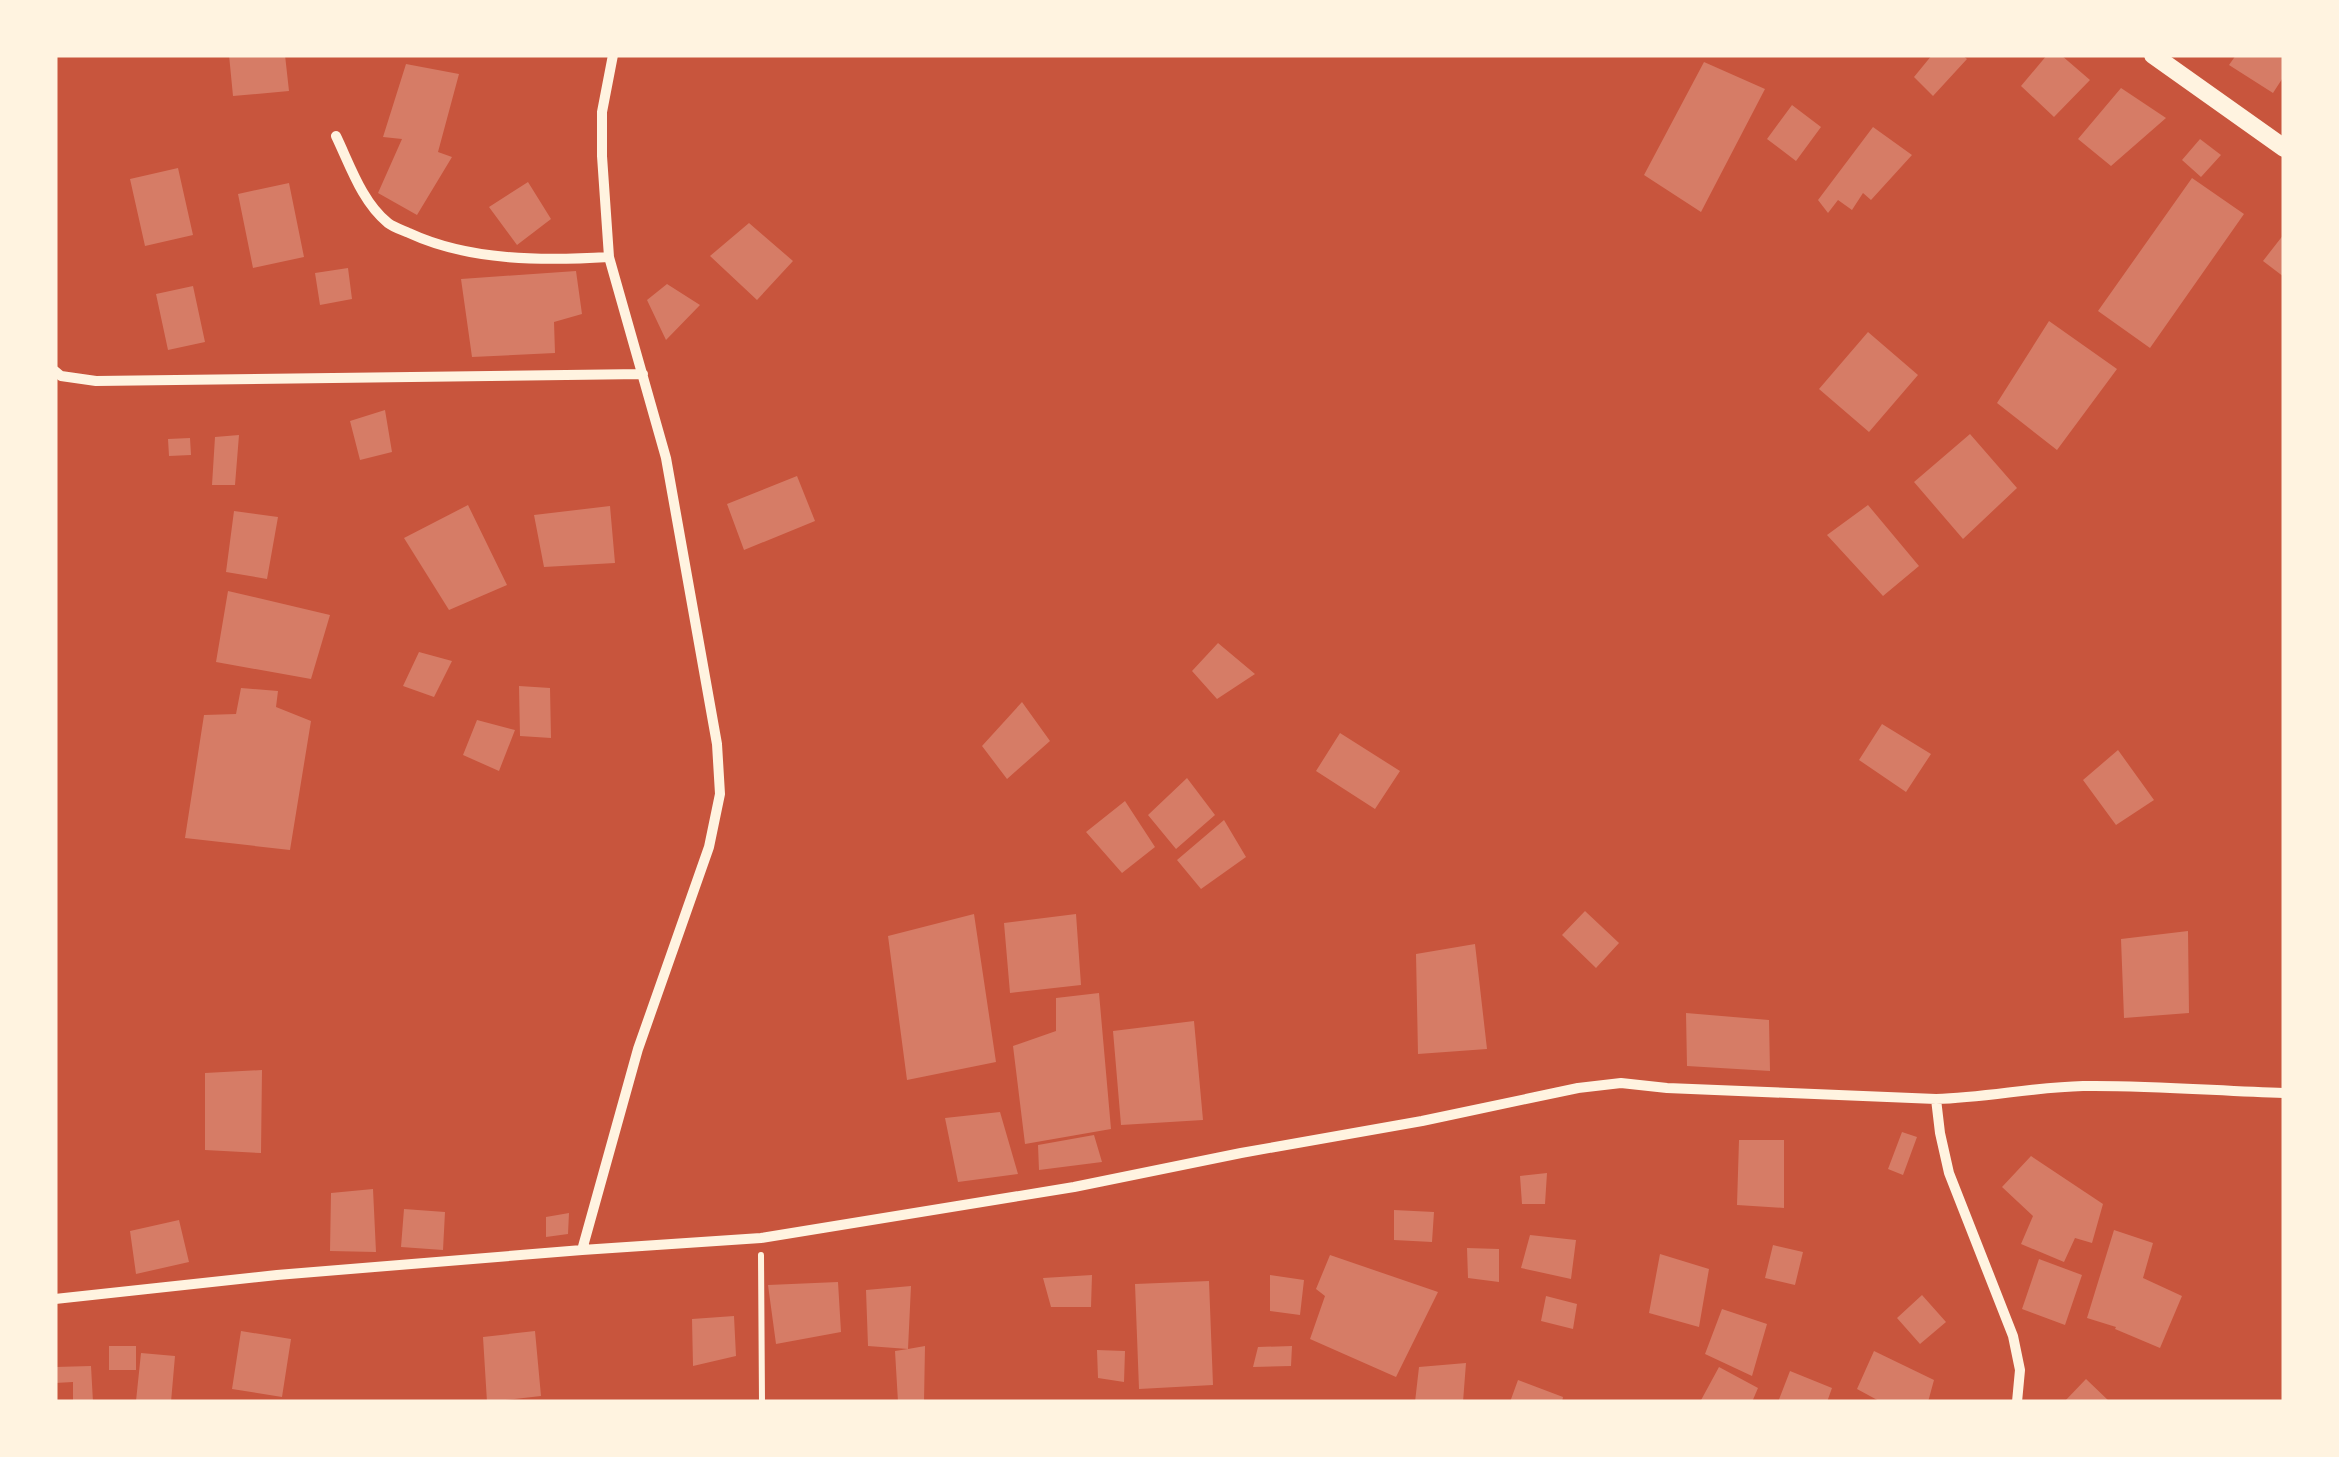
<svg xmlns="http://www.w3.org/2000/svg" width="2339" height="1457" font-family="'Sofia Sans Condensed',sans-serif">
<style>
.building{fill:#d67c66}
.lines{fill:none;stroke-linecap:round;stroke-linejoin:round}
.path{stroke:#fff3e0;stroke-width:6}
.minor{stroke:#fff3e0;stroke-width:10}
.tertiary{stroke:#fff3e0;stroke-width:18}
</style>
<rect width="100%" height="100%" fill="#c8553d"/>
<path class="building" d="M 229,55 L 285,55 L 289,91 L 233,96 Z
M 1932,55 L 1962,55 L 1967,59 L 1933,96 L 1914,77 Z
M 2047,55 L 2061,55 L 2090,80 L 2054,117 L 2021,86 Z
M 2236,55 L 2284,55 L 2284,76 L 2273,93 L 2229,65 Z
M 1704,62 L 1765,89 L 1701,212 L 1644,175 Z
M 406,64 L 459,74 L 438,152 L 452,157 L 417,215 L 378,193 L 402,139 L 383,137 Z
M 2121,88 L 2166,118 L 2111,166 L 2078,139 Z
M 1792,105 L 1821,127 L 1796,161 L 1767,139 Z
M 1873,127 L 1912,155 L 1871,200 L 1863,193 L 1852,210 L 1838,200 L 1828,213 L 1818,200 Z
M 2200,139 L 2221,155 L 2201,177 L 2182,160 Z
M 178,168 L 193,235 L 145,246 L 130,179 Z
M 2192,178 L 2244,214 L 2150,348 L 2098,311 Z
M 528,182 L 551,219 L 517,245 L 489,207 Z
M 289,183 L 304,257 L 253,268 L 238,194 Z
M 749,223 L 793,261 L 757,300 L 710,256 Z
M 2284,234 L 2284,277 L 2263,261 Z
M 348,268 L 352,299 L 320,305 L 315,273 Z
M 576,271 L 582,314 L 554,322 L 555,353 L 472,357 L 461,279 Z
M 667,284 L 700,305 L 666,340 L 647,300 Z
M 193,286 L 205,342 L 168,350 L 156,294 Z
M 2049,321 L 2117,369 L 2057,450 L 1997,403 Z
M 1868,332 L 1918,375 L 1869,432 L 1819,389 Z
M 385,410 L 392,452 L 360,460 L 350,421 Z
M 1970,434 L 2017,488 L 1963,539 L 1914,482 Z
M 239,435 L 235,485 L 212,485 L 215,437 Z
M 190,438 L 191,455 L 169,456 L 168,439 Z
M 797,476 L 815,521 L 744,550 L 727,504 Z
M 468,505 L 507,585 L 449,610 L 404,538 Z
M 1868,505 L 1919,566 L 1883,596 L 1827,535 Z
M 610,506 L 615,563 L 544,567 L 534,515 Z
M 234,511 L 278,517 L 267,579 L 226,572 Z
M 228,591 L 330,615 L 311,679 L 216,662 Z
M 1218,643 L 1255,674 L 1217,699 L 1192,671 Z
M 419,652 L 452,661 L 434,697 L 403,686 Z
M 519,686 L 550,688 L 551,738 L 520,736 Z
M 241,688 L 278,691 L 276,707 L 311,721 L 290,850 L 185,838 L 204,715 L 236,714 Z
M 1022,702 L 1050,741 L 1007,779 L 982,746 Z
M 477,720 L 515,730 L 499,771 L 463,755 Z
M 1882,724 L 1931,754 L 1906,792 L 1859,760 Z
M 1340,733 L 1400,771 L 1375,809 L 1316,771 Z
M 2118,750 L 2154,800 L 2116,825 L 2083,780 Z
M 1187,778 L 1215,815 L 1176,849 L 1148,815 Z
M 1125,801 L 1155,847 L 1122,873 L 1086,832 Z
M 1224,820 L 1246,857 L 1201,889 L 1177,860 Z
M 1585,911 L 1619,943 L 1596,968 L 1562,935 Z
M 974,914 L 996,1062 L 907,1080 L 888,936 Z
M 1076,914 L 1081,985 L 1010,993 L 1004,923 Z
M 2188,931 L 2189,1013 L 2124,1018 L 2121,939 Z
M 1475,944 L 1487,1049 L 1418,1054 L 1416,954 Z
M 1099,993 L 1111,1129 L 1025,1144 L 1013,1046 L 1056,1031 L 1056,998 Z
M 1686,1013 L 1769,1020 L 1770,1071 L 1687,1066 Z
M 1194,1021 L 1203,1120 L 1121,1125 L 1113,1031 Z
M 262,1070 L 261,1153 L 205,1150 L 205,1073 Z
M 1000,1112 L 1018,1174 L 958,1182 L 945,1118 Z
M 1902,1132 L 1917,1137 L 1903,1175 L 1888,1169 Z
M 1094,1135 L 1102,1162 L 1039,1170 L 1038,1145 Z
M 1739,1140 L 1784,1140 L 1784,1208 L 1737,1205 Z
M 2031,1156 L 2103,1204 L 2092,1243 L 2075,1238 L 2064,1262 L 2021,1244 L 2033,1216 L 2002,1187 Z
M 1547,1173 L 1545,1204 L 1522,1204 L 1520,1176 Z
M 373,1189 L 376,1252 L 330,1251 L 331,1193 Z
M 404,1209 L 445,1212 L 443,1250 L 401,1247 Z
M 1394,1210 L 1434,1212 L 1432,1242 L 1394,1240 Z
M 569,1213 L 568,1234 L 546,1237 L 546,1217 Z
M 179,1220 L 189,1262 L 136,1274 L 130,1231 Z
M 2114,1230 L 2153,1243 L 2143,1278 L 2182,1296 L 2160,1348 L 2115,1329 L 2116,1327 L 2087,1318 Z
M 1530,1235 L 1576,1240 L 1571,1279 L 1521,1268 Z
M 1773,1245 L 1803,1252 L 1795,1285 L 1765,1278 Z
M 1467,1248 L 1499,1249 L 1499,1282 L 1468,1278 Z
M 1660,1254 L 1709,1269 L 1699,1327 L 1649,1313 Z
M 1330,1255 L 1438,1292 L 1396,1377 L 1310,1339 L 1325,1296 L 1316,1289 Z
M 2039,1259 L 2082,1275 L 2065,1325 L 2022,1309 Z
M 1092,1275 L 1091,1307 L 1051,1307 L 1043,1278 Z
M 1270,1275 L 1304,1280 L 1300,1315 L 1270,1311 Z
M 1209,1281 L 1213,1385 L 1139,1389 L 1135,1284 Z
M 838,1282 L 841,1332 L 776,1344 L 768,1285 Z
M 911,1286 L 908,1349 L 925,1346 L 924,1402 L 898,1402 L 895,1351 L 908,1349 L 868,1346 L 866,1290 Z
M 1922,1295 L 1946,1322 L 1920,1344 L 1897,1318 Z
M 1546,1296 L 1577,1304 L 1573,1329 L 1541,1321 Z
M 1722,1309 L 1767,1324 L 1752,1376 L 1705,1354 Z
M 734,1316 L 736,1356 L 693,1366 L 692,1319 Z
M 241,1331 L 291,1339 L 282,1397 L 232,1389 Z
M 535,1331 L 541,1396 L 487,1402 L 483,1337 Z
M 109,1346 L 136,1346 L 136,1370 L 109,1370 Z
M 1292,1346 L 1291,1366 L 1253,1367 L 1258,1347 Z
M 1097,1350 L 1125,1351 L 1124,1382 L 1098,1378 Z
M 1874,1351 L 1934,1380 L 1928,1402 L 1881,1402 L 1857,1389 Z
M 141,1353 L 175,1356 L 171,1402 L 136,1401 Z
M 1466,1363 L 1463,1402 L 1415,1402 L 1419,1367 Z
M 91,1366 L 93,1402 L 73,1402 L 73,1382 L 55,1383 L 55,1367 Z
M 1719,1367 L 1758,1388 L 1752,1402 L 1700,1402 Z
M 1790,1371 L 1832,1388 L 1827,1402 L 1778,1402 Z
M 2086,1379 L 2110,1402 L 2064,1402 Z
M 1518,1380 L 1563,1397 L 1562,1402 L 1510,1402 Z"/>
<g class="lines">
<path class="path" d="M 761,1255 L 762,1402"/>
<path class="minor" d="M 336,136 C 350,165 362,202 388,223 C 393,227 402,230 409,233 C 469,261 543,261 609,257 L 666,458 L 717,744 L 720,794 L 709,847 L 638,1049 L 582,1250
M 609,257 L 602,156 L 602,112 L 613,55
M 55,371 L 61,376 L 96,381 L 643,374
M 1936,1099 L 1940,1133 L 1949,1173 L 2013,1336 L 2020,1370 L 2017,1402
M 55,1299 L 277,1275 L 582,1250 L 761,1238 L 1074,1187 L 1241,1153 L 1422,1121 L 1578,1088 L 1621,1083 L 1667,1088 L 1936,1099 C 1985,1098 2033,1087 2083,1086 C 2150,1085 2217,1091 2284,1093"/>
<path class="tertiary" d="M 2153,55 L 2284,148"/>
</g>
<rect width="2339" height="1457" fill="none" stroke="#fff3e0" stroke-width="115"/>
</svg>
